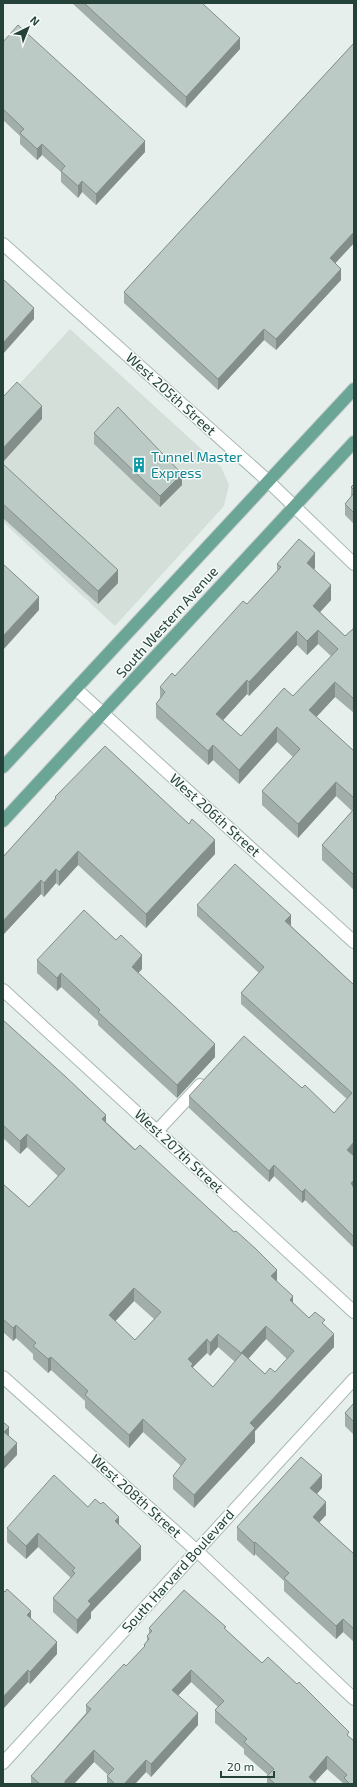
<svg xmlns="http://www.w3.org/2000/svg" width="357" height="1787" font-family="'Exo 2',sans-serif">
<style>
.built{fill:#d4dfda}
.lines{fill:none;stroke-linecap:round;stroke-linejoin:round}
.street-casing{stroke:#a8b8b2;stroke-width:14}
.primary-casing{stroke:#c2cac8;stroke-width:14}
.street{stroke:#fff;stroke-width:12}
.primary{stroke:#6aa596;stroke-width:12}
.wall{fill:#a1aea9;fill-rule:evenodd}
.shaded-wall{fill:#838d89}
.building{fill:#bbcac4;stroke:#838d89;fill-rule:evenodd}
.labels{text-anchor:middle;stroke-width:3;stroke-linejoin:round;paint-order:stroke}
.street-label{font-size:14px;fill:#24423a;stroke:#f7fbf9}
.culture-label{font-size:14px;fill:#0d838f;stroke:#f7fbf9;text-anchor:start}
</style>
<rect width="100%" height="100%" fill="#e6efeb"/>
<path class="built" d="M 70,329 L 221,467 L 229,485 L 224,506 L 115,626 L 3,522 L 3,402 Z"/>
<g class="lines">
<defs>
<path id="street" d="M 3,244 L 268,481 L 354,564
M 76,689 L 354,942
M 3,990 L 354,1312
M 157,1131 L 200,1085
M 3,1377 L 197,1551 L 354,1699
M 3,1763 L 354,1379"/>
<path id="primary" d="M 3,767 L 354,389
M 3,821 L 354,442"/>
</defs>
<use href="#street" class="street-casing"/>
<use href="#primary" class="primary-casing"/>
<use href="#street" class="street"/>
<use href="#primary" class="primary"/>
</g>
<path class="wall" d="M 72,3 L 202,3 L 240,49 L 186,108 Z
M 3,42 L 145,152 L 96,205 L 82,192 L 78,198 L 61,182 L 61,172 L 42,155 L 37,160 L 20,144 L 20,136 L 3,120 Z
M 354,43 L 354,243 L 335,263 L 341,280 L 276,350 L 264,340 L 218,390 L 124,303 L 124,292 Z
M 94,433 L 182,485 L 160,507 L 94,444 Z
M 3,464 L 118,583 L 98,604 L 3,518 Z
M 354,484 L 354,524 L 345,515 L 345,504 L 351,497 L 351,487 Z
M 277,564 L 315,568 L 314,569 L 331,600 L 320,612 L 345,636 L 354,628 L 354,713 L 335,697 L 316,717 L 354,751 L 354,890 L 322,860 L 322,845 L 352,811 L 336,796 L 298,838 L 262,805 L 262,791 L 293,757 L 277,742 L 239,784 L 213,760 L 208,765 L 156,718 L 156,704 L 160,699 L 160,687 L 175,676 L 247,604 L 277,571 ZM 318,644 L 331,656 L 293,696 L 241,736 L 223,720 L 247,694 L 249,696 L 297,645 L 307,655 Z
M 55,797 L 215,854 L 146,928 L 78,865 L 59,886 L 56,883 L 44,897 L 41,894 L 3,935 L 3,857 L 55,800 Z
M 197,905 L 291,926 L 354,985 L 354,1153 L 353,1155 L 354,1156 L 354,1248 L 305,1200 L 302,1203 L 274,1176 L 269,1182 L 189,1108 L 189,1096 L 302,1088 L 334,1113 L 347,1099 L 241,1004 L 241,993 L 259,973 L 197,916 Z
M 37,960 L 142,969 L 138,973 L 215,1057 L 177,1098 L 98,1025 L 98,1021 L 61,987 L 57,991 L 37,973 Z
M 3,1020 L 106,1122 L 277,1281 L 293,1303 L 309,1318 L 325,1325 L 334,1347 L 255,1431 L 255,1442 L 194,1508 L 173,1489 L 173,1476 L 181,1466 L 143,1432 L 129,1448 L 85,1408 L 85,1401 L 51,1370 L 48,1373 L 33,1359 L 33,1354 L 16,1338 L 13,1341 L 3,1332 L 3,1184 L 29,1207 L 58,1176 L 27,1147 L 20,1154 L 3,1138 ZM 134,1301 L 154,1319 L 135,1340 L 115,1321 ZM 266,1339 L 287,1359 L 275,1372 L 265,1374 L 248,1358 ZM 218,1347 L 235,1362 L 213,1387 L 193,1368 L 193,1367 L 207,1353 L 210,1356 Z
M 354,1403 L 354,1435 L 345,1426 L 345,1413 Z
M 322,1488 L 317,1494 L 326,1515 L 319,1522 L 354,1554 L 354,1642 L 343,1632 L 336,1639 L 284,1591 L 284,1581 L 255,1554 L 254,1556 L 237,1540 L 237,1527 Z
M 88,1507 L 119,1525 L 141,1560 L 91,1612 L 91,1618 L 77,1634 L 53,1612 L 53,1598 L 71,1578 L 38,1547 L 26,1559 L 7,1542 L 7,1528 Z
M 3,1590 L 31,1618 L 57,1654 L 30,1684 L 28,1682 L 3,1709 Z
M 149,1628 L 226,1630 L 262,1663 L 349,1737 L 354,1784 L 344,1784 L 327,1769 L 315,1782 L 317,1784 L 267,1784 L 267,1776 L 268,1775 L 244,1754 L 244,1749 L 215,1723 L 215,1710 L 218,1707 L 191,1682 L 178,1695 L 198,1725 L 151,1777 L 146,1772 L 135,1784 L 107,1784 L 107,1776 L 108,1775 L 94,1762 L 74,1784 L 31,1784 L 31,1776 L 86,1713 L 86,1705 L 126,1666 L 144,1647 L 144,1645 L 147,1641 L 147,1636 L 149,1633 Z"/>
<path class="shaded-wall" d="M 240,38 L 240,49 L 186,108 L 186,97 Z
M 145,141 L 145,152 L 96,205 L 96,194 Z
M 42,144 L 42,155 L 37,160 L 37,149 Z
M 82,181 L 82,192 L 78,198 L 78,186 Z
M 354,232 L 354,243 L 330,269 L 330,258 Z
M 341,269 L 341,280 L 276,350 L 276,339 Z
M 34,308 L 34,319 L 3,354 L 3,343 Z
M 264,329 L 264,340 L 218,390 L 218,379 Z
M 42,406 L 42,419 L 3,462 L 3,448 Z
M 182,474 L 182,485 L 160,507 L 160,496 Z
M 315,553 L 315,568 L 307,577 L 307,563 Z
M 118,570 L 118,583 L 98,604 L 98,591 Z
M 331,585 L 331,600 L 313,620 L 313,606 Z
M 39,597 L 39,610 L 3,650 L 3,636 Z
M 318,630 L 318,644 L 307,655 L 307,641 Z
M 297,631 L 297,645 L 249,696 L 249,682 Z
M 247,680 L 247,694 L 216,728 L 216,714 Z
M 335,682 L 335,697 L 309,725 L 309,710 Z
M 277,727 L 277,742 L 239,784 L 239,770 Z
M 213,745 L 213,760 L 208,765 L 208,751 Z
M 336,782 L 336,796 L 298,838 L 298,824 Z
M 215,840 L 215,854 L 146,928 L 146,914 Z
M 78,851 L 78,865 L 59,886 L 59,872 Z
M 56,869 L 56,883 L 44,897 L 44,883 Z
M 41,880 L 41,894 L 3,935 L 3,921 Z
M 291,915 L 291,926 L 285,921 Z
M 142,955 L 142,969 L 132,980 L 132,967 Z
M 61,973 L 61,987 L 57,991 L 57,978 Z
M 215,1044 L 215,1057 L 177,1098 L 177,1085 Z
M 106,1115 L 106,1128 L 102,1119 Z
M 27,1134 L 27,1147 L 20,1154 L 20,1141 Z
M 354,1142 L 354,1153 L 347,1161 L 347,1150 Z
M 274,1165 L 274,1176 L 269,1182 L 269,1171 Z
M 354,1180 L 354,1191 L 351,1183 Z
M 305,1189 L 305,1200 L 302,1203 L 302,1192 Z
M 277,1270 L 277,1283 L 271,1276 Z
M 134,1288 L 134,1301 L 109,1328 L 109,1315 Z
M 293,1296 L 293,1309 L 290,1300 Z
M 16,1325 L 16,1338 L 13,1341 L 13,1328 Z
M 266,1326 L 266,1339 L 241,1367 L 241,1353 Z
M 218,1334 L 218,1347 L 210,1356 L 210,1343 Z
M 334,1334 L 334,1347 L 255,1431 L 255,1442 L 194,1508 L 194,1495 L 250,1423 Z
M 207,1339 L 207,1353 L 193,1367 L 193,1377 L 188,1359 Z
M 51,1357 L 51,1370 L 48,1373 L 48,1359 Z
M 143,1419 L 143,1432 L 129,1448 L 129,1435 Z
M 9,1427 L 9,1439 L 4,1432 Z
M 17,1443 L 17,1455 L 3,1470 L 3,1458 Z
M 322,1475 L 322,1488 L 310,1501 L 310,1488 Z
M 326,1502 L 326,1515 L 313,1530 L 313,1517 Z
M 119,1517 L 119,1531 L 115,1521 Z
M 38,1533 L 38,1547 L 26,1559 L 26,1546 Z
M 255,1542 L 255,1554 L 254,1556 L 254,1543 Z
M 141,1546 L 141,1560 L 91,1612 L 91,1618 L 77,1634 L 77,1620 L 88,1601 Z
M 31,1611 L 31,1623 L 27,1615 Z
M 343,1619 L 343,1632 L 336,1639 L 336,1626 Z
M 57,1642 L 57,1654 L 30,1684 L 30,1672 Z
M 28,1670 L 28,1682 L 3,1709 L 3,1697 Z
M 191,1670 L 191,1682 L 172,1702 L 172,1690 Z
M 198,1713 L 198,1725 L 151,1777 L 151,1764 Z
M 94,1750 L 94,1762 L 74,1784 L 65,1784 L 65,1781 Z
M 327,1756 L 327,1769 L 313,1784 L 309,1777 Z
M 146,1760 L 146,1772 L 135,1784 L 124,1784 Z"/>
<path class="building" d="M 84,3 L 202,3 L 240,38 L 186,97 Z
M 18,25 L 145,141 L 96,194 L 82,181 L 78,186 L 61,171 L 65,166 L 42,144 L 37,149 L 20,133 L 24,129 L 3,109 L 3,42 Z
M 354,43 L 354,232 L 330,258 L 341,269 L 276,339 L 264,329 L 218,379 L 124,292 Z
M 3,279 L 34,308 L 3,343 Z
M 17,382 L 42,406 L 3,448 L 3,397 Z
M 118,407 L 182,474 L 160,496 L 94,433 Z
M 3,464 L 118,570 L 98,591 L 3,504 Z
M 354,484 L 354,490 L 351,487 Z
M 354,493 L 354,513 L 345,504 Z
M 299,539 L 315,553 L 307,563 L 331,585 L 313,606 L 345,636 L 354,628 L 354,699 L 335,682 L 309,710 L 354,751 L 354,798 L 336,782 L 298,824 L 262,791 L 300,749 L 277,727 L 239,770 L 213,745 L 208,751 L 156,704 L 165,692 L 160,687 L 172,673 L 175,676 L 243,601 L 247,604 L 281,567 L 277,564 ZM 318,630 L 338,649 L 293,696 L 284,688 L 241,736 L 216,714 L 247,680 L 249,682 L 297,631 L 307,641 Z
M 3,564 L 39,597 L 3,636 Z
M 105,746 L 189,824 L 192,819 L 215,840 L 146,914 L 78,851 L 59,872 L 56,869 L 44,883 L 41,880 L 3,921 L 3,857 L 56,798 L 55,797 Z
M 354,809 L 354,875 L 322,845 Z
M 235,864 L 291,915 L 285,921 L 354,985 L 354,1142 L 347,1150 L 354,1156 L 354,1180 L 351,1183 L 354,1188 L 354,1237 L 305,1189 L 302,1192 L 274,1165 L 269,1171 L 189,1096 L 244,1036 L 302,1088 L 305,1085 L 334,1113 L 352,1093 L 241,993 L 264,967 L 197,905 Z
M 84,910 L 116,940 L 121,935 L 142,955 L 132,967 L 215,1044 L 177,1085 L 98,1012 L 100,1010 L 61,973 L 57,978 L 37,960 Z
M 3,1020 L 66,1077 L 106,1115 L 102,1119 L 135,1150 L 140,1145 L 234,1232 L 236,1231 L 256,1249 L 277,1270 L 271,1276 L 293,1296 L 290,1300 L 309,1318 L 315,1312 L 325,1320 L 322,1323 L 334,1334 L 250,1423 L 255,1428 L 194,1495 L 173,1476 L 186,1459 L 143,1419 L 129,1435 L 85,1395 L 88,1391 L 51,1357 L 48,1359 L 33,1346 L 36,1343 L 16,1325 L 13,1328 L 3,1319 L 3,1184 L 29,1207 L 65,1169 L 27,1134 L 20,1141 L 3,1125 ZM 134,1288 L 161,1312 L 135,1340 L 109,1315 ZM 266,1326 L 294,1351 L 275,1372 L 270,1368 L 265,1374 L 242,1353 L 213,1387 L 191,1366 L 193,1364 L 188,1359 L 207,1339 L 210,1343 L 218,1334 L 241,1353 Z
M 354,1403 L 354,1422 L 345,1413 Z
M 3,1422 L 9,1427 L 4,1432 L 17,1443 L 3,1458 Z
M 301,1457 L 322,1475 L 310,1488 L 326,1502 L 313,1517 L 354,1554 L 354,1629 L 343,1619 L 336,1626 L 284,1578 L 289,1573 L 255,1542 L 254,1543 L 237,1527 Z
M 54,1475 L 88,1507 L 95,1499 L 101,1504 L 103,1502 L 119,1517 L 115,1521 L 141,1546 L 88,1601 L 91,1604 L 77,1620 L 53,1598 L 75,1573 L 72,1571 L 75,1568 L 38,1533 L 26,1546 L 7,1528 Z
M 7,1589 L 31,1611 L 27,1615 L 57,1642 L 30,1672 L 28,1670 L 3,1697 L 3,1590 L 5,1592 Z
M 184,1590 L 226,1627 L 224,1628 L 262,1663 L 268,1657 L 297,1684 L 299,1682 L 349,1732 L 347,1735 L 354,1741 L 354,1784 L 350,1784 L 344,1778 L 347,1775 L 327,1756 L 309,1777 L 317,1784 L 275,1784 L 267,1776 L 274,1769 L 244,1742 L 247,1739 L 215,1710 L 224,1701 L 191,1670 L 172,1690 L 198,1713 L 151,1764 L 146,1760 L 124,1784 L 115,1784 L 107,1776 L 114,1769 L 94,1750 L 65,1781 L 65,1784 L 40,1784 L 31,1776 L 91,1709 L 86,1705 L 124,1664 L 126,1666 L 145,1646 L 144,1645 L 149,1639 L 147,1636 L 152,1631 L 149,1628 Z"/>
<defs>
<symbol id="building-bare" viewBox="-9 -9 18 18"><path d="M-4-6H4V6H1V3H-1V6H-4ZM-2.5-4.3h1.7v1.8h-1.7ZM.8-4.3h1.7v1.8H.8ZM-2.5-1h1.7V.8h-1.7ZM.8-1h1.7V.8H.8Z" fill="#0f9aa8" stroke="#f7fbf9" stroke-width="2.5" paint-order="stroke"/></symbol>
</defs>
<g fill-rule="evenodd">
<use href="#building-bare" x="128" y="454" width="22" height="22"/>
</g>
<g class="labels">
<g class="street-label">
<text transform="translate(171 394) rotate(42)" y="5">West 205th Street</text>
<text transform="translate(167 622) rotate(-48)" y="5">South Western Avenue</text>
<text transform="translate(215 815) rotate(42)" y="5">West 206th Street</text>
<text transform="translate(179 1151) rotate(43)" y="5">West 207th Street</text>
<text transform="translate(136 1496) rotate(42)" y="5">West 208th Street</text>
<text transform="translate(178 1571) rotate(-48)" y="5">South Harvard Boulevard</text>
</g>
<g class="culture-label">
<text x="151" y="462">Tunnel Master<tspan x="151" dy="16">Express</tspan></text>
</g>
</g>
<rect width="357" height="1787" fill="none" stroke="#24423a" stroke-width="8"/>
<g transform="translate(28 28) rotate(43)" stroke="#f7fbf9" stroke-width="3" paint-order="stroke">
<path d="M0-3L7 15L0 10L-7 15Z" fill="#24423a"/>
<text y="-6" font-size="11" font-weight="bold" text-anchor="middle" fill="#24423a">N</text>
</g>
<path d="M221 1771v6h53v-6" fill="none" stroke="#24423a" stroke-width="2"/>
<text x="227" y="1771" font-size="12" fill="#24423a" stroke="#f7fbf9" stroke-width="3" paint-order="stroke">20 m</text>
</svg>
